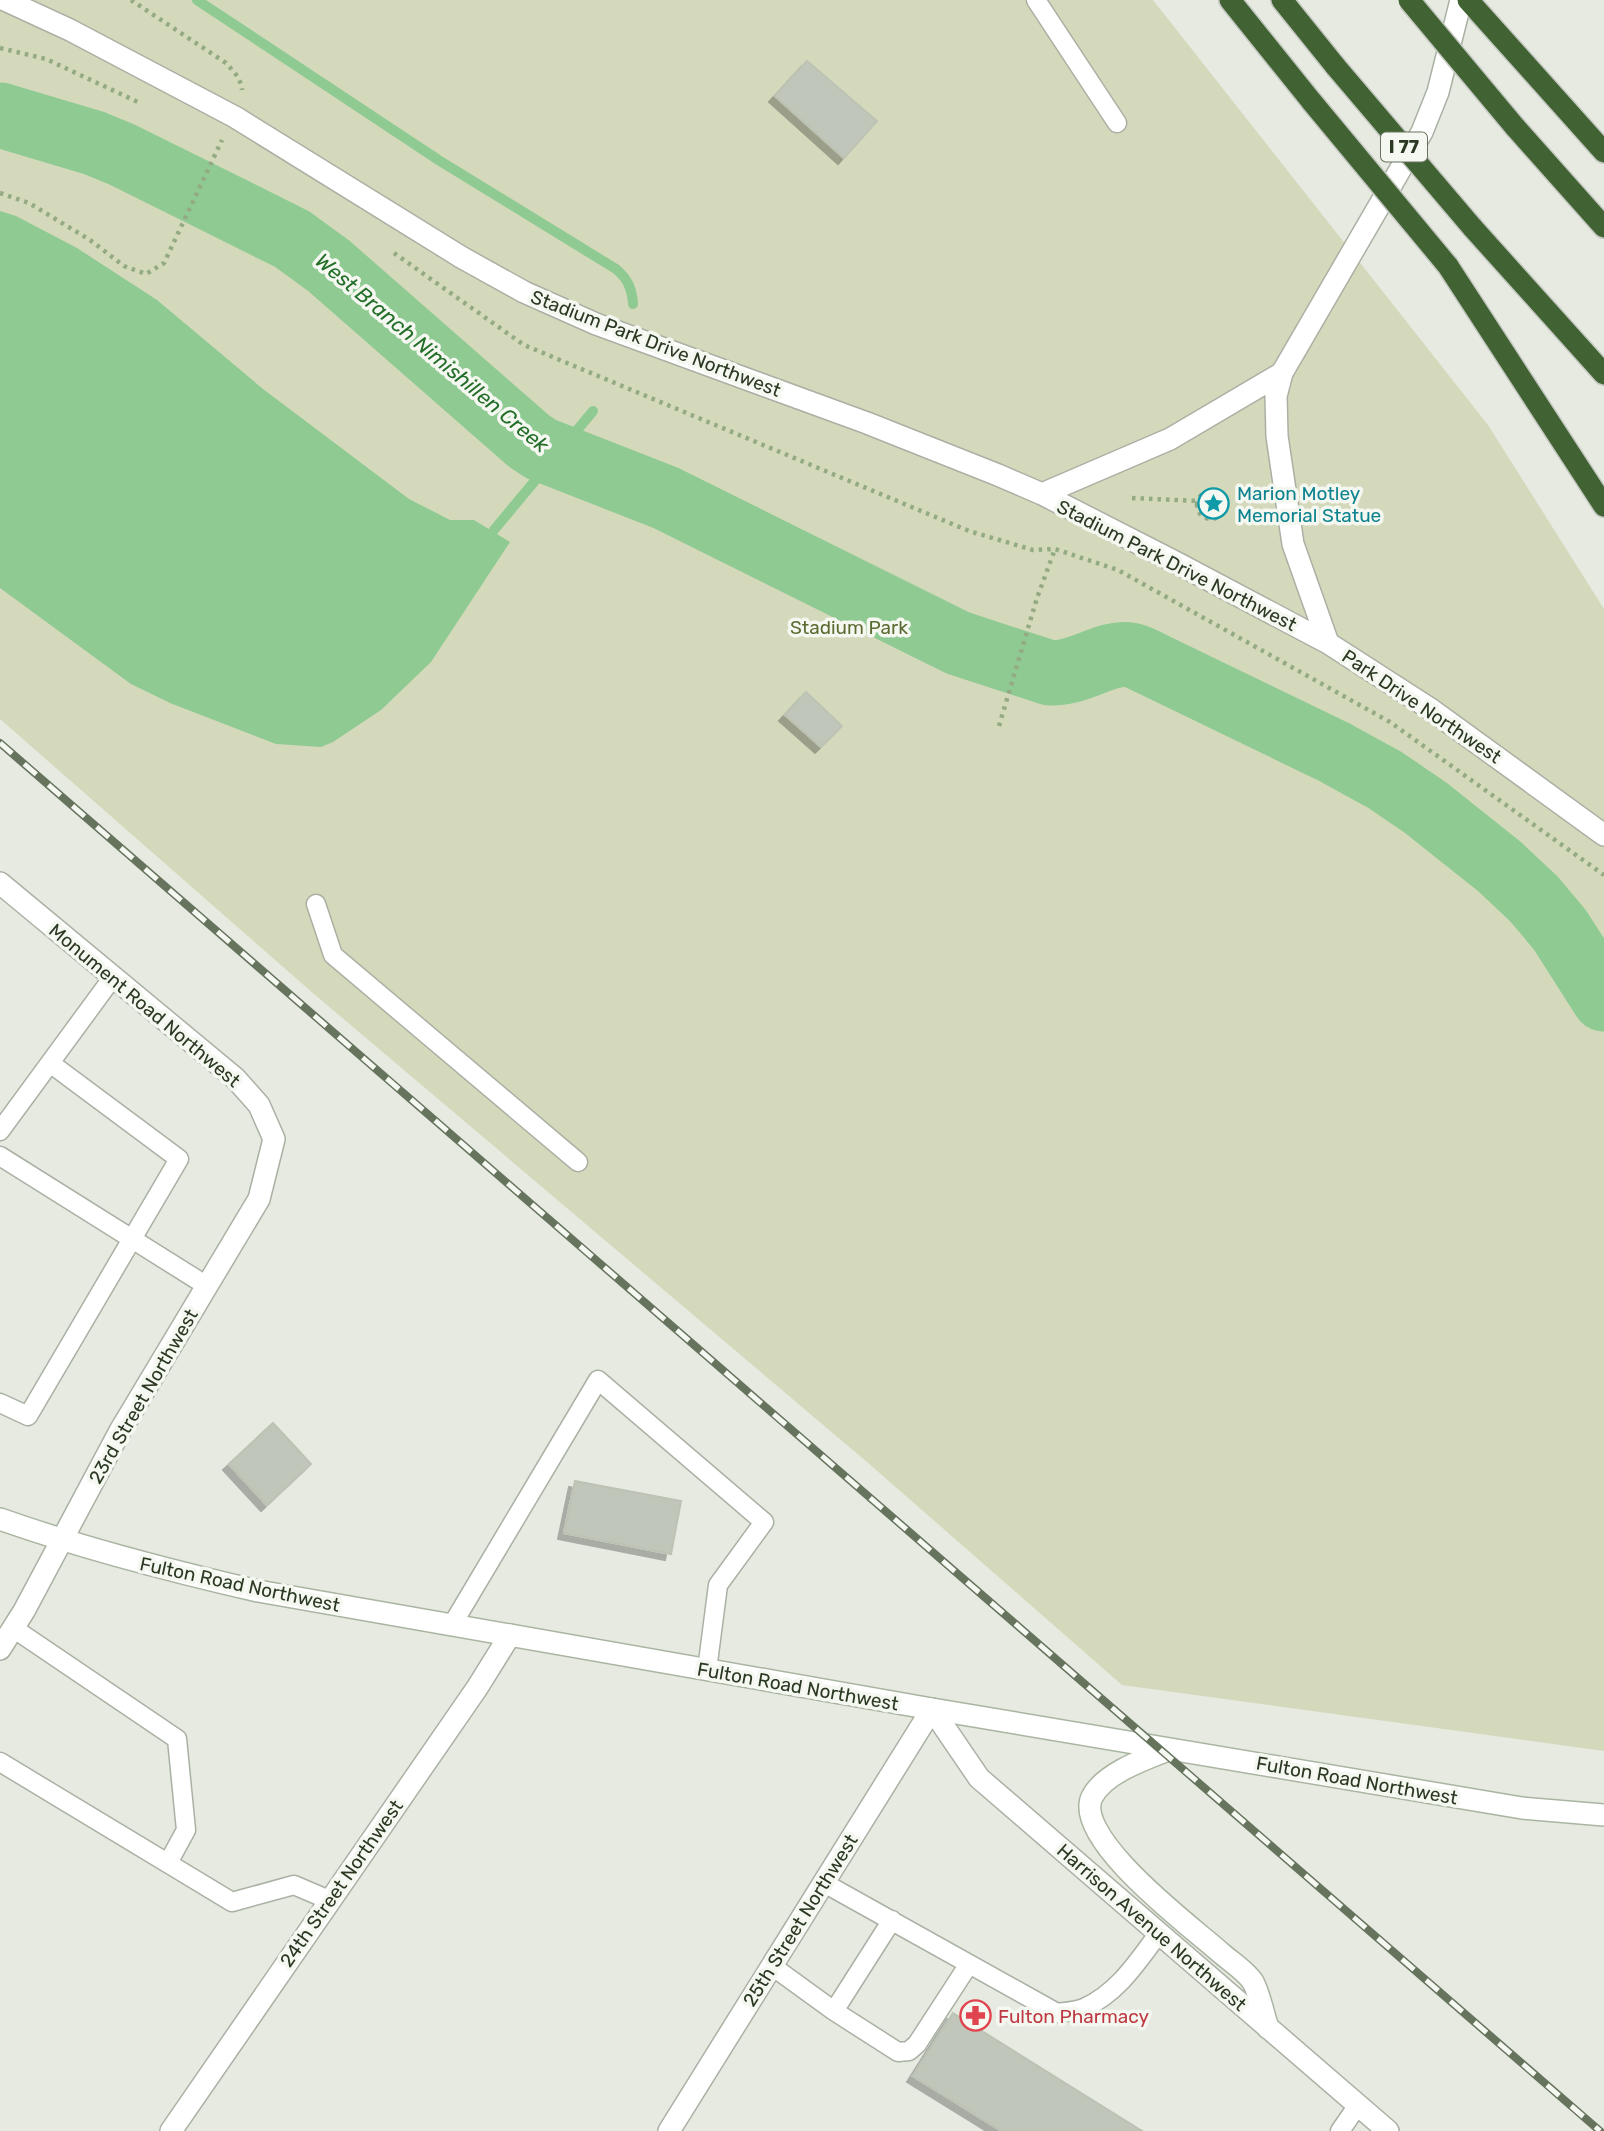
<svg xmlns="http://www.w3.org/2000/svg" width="1604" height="2131" font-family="Rubik,sans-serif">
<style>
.green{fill:#d4d9bc}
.water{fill:#8eca91}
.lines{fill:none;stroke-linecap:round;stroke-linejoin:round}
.stream{stroke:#8eca91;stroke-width:10}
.river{stroke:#8eca91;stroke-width:65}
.building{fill:#c0c7ba;stroke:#bcc3b4;stroke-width:2;filter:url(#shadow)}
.service-casing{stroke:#aab1a4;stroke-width:21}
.minor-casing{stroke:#aab1a4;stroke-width:24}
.tertiary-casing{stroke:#aab1a4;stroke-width:24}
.secondary-casing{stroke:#a9b5a1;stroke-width:24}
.motorway-casing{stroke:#c4c8c1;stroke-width:24}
.path{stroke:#94aa84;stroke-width:4.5;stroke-dasharray:3.5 5;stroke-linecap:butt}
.service{stroke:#fff;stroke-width:18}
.minor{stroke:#fff;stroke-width:21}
.tertiary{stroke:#fff;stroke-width:21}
.secondary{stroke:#fff;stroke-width:21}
.motorway{stroke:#416232;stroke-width:21}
.rail-casing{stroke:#66745d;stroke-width:8}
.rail{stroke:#f5f7f1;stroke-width:5;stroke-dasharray:16;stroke-linecap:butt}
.motorway-bridge-casing{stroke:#c4c8c1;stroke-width:24;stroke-linecap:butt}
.motorway-bridge{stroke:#416232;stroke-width:21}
.labels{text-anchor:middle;stroke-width:7;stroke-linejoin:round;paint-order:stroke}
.shield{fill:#f5f7f1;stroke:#687261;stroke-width:2}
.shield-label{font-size:18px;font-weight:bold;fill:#2b3923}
.street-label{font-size:19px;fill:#2b3923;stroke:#f5f7f1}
.culture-label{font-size:19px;fill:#0d838f;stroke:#f5f7f1;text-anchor:start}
.park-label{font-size:19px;fill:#5b6b31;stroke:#f5f7f1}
.health-label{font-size:19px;fill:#be3a42;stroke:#f5f7f1;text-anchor:start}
.water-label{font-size:21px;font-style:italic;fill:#236e29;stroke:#f5f7f1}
</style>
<defs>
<filter id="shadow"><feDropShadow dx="-6" dy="6" stdDeviation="0" flood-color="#0004"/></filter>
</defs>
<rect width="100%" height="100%" fill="#e6eae1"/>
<path class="green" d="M 0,0 L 1153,0 L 1488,425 L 1604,609 L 1604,1751 L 1122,1685 L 867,1462 L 314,994 L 0,719 Z"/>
<path class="water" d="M 0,211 L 16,216 L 77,248 L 157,300 L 263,389 L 409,499 L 450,520 L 474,520 L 510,542 L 431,662 L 381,710 L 333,742 L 321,747 L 276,744 L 170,703 L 131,684 L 0,588 Z"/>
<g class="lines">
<path class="stream" d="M 197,0 L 440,161 L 616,269 C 628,279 632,289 633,304
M 494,530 L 593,411"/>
<path class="river" d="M 0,115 L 94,143 L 123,155 L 292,239 L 329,266 L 529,441 L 541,449 L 666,498 L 958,643 L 1050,673 C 1080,674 1106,651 1130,655 C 1137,656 1144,660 1150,663 L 1334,752 L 1385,780 L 1426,808 L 1500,867 L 1534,899 L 1560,930 L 1604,999"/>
</g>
<path class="building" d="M 807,61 L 877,121 L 844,158 L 775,96 Z
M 806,692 L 842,726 L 821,747 L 785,715 Z
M 273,1423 L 311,1464 L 267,1505 L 229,1464 Z
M 575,1481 L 681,1501 L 671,1554 L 564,1533 Z
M 953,2013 L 1142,2131 L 1002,2131 L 913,2076 Z"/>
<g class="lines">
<defs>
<path id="service" d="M 1036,0 L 1117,123
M 316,904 L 333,955 L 578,1162
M 0,1131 L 113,977
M 0,1156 L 207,1286
M 0,1403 L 28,1416 L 179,1159 L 50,1063
M 452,1625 L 598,1380 L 764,1522 L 718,1585 L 707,1670
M 13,1628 L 177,1739 L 186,1830 L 168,1863
M 0,1762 L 232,1902 L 294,1885 L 329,1900
M 824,1883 L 1057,2013 C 1065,2012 1077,2011 1084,2008 C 1118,1993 1138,1961 1159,1933
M 772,1966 L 834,2011 L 898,2052 L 909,2051 L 917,2044 L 969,1964
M 834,2011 L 892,1920
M 1340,2131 L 1358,2105"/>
<path id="minor" d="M 5,0 L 70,30 L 235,117 L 461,257 L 524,292 L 596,324 L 867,423 L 998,475 L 1042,494 L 1179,564 L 1328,643 L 1429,708 L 1604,835
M 1282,373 L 1276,396 L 1277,436 L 1293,544 L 1328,643
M 1042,494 L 1170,439 L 1282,373 L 1422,132 L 1438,92 L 1461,0
M 0,883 L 235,1078 L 259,1105 L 274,1139 L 259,1199 L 120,1431 L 24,1611 L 0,1649
M 171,2131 L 477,1688 L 510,1635"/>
<path id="tertiary" d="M 669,2131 L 932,1709 L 979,1778 L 1388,2131"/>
<path id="secondary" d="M 0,1519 C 85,1549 171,1571 258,1591 L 932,1709 L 1522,1808 L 1604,1815
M 1168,1750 C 1145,1759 1104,1773 1092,1797 C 1072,1838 1193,1928 1221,1953 C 1230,1961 1246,1971 1253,1982 C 1260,1995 1263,2013 1268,2028"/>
<path id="motorway" d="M 1230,0 L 1312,102
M 1282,0 L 1336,67
M 1468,0 L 1604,152
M 1515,127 L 1604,227
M 1472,227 L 1604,374
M 1448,266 L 1604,506"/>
</defs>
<use href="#service" class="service-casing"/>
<use href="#minor" class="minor-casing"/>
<use href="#tertiary" class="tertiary-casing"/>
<use href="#secondary" class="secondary-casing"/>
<use href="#motorway" class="motorway-casing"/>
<path class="path" d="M 131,0 L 226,63 C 233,71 241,78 242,90
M 0,48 L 46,59 L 140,103
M 0,193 L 29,203 L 90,240 L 124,266 L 146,274 L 164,263 L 222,140
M 394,253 L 524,345 L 969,531 L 1033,550 L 1055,549 L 1118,570 L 1390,722 L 1604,875
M1197 505a14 14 0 1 1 28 0a14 14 0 1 1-28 0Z
M 1132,498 L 1198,501
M 999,726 L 1037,598 L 1055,549"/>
<use href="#service" class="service"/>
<use href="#minor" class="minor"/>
<use href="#tertiary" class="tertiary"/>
<use href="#secondary" class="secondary"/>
<use href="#motorway" class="motorway"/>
<defs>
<path id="rail" d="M 0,743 L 1600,2131"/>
</defs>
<use href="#rail" class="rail-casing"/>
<use href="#rail" class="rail"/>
<defs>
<path id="motorway-bridge" d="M 1409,0 L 1515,127
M 1336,67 L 1472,227
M 1312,102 L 1448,266"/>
</defs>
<use href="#motorway-bridge" class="motorway-bridge-casing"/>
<use href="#motorway-bridge" class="motorway-bridge"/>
</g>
<defs>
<symbol id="sight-ring" viewBox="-11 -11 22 22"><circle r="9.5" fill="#f5f7f1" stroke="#0f9aa8" stroke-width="1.5"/><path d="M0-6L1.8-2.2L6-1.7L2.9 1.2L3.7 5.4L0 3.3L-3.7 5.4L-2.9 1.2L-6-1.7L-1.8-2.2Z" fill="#0f9aa8"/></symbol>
<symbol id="pharmacy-ring" viewBox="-11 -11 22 22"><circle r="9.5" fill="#f5f7f1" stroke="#e0444e" stroke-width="1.5"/><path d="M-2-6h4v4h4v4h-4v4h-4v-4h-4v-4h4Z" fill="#e0444e"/></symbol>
</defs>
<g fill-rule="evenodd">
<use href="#sight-ring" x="1196" y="486" width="35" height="35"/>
<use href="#pharmacy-ring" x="958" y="1998" width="35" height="35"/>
</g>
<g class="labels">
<rect class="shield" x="1381" y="132.5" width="46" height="29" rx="5"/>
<g class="shield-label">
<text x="1404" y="153">I 77</text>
</g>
<g class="street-label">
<text transform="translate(656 343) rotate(21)" y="7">Stadium Park Drive Northwest</text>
<text transform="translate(1177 565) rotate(27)" y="7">Stadium Park Drive Northwest</text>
<text transform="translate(1422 706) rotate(34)" y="7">Park Drive Northwest</text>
<text transform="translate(145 1005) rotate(40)" y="7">Monument Road Northwest</text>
<text transform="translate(143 1396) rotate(-60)" y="7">23rd Street Northwest</text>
<text transform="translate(240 1584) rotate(12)" y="7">Fulton Road Northwest</text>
<text transform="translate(798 1686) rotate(10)" y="7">Fulton Road Northwest</text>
<text transform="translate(1357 1780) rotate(10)" y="7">Fulton Road Northwest</text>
<text transform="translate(341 1883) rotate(-55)" y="7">24th Street Northwest</text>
<text transform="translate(800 1920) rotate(-58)" y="7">25th Street Northwest</text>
<text transform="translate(1152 1927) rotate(41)" y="7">Harrison Avenue Northwest</text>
</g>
<g class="culture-label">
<text x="1237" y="500">Marion Motley<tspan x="1237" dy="22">Memorial Statue</tspan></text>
</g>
<g class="park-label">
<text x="849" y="634">Stadium Park</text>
</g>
<g class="health-label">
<text x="998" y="2023">Fulton Pharmacy</text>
</g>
<g class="water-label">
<text transform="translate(432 353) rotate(40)" y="7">West Branch Nimishillen Creek</text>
</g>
</g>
</svg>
